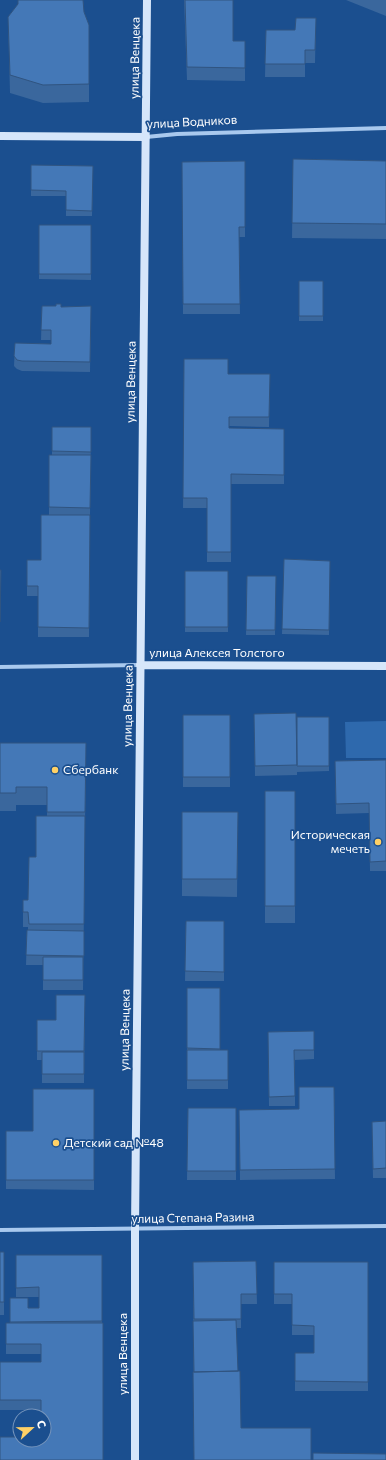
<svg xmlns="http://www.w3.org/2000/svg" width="386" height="1460" font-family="Commissioner,sans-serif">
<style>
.green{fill:#2e69ad}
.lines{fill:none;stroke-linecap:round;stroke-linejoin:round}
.street{stroke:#a9c9ee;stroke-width:4}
.secondary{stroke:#d6e6fa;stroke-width:8}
.wall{fill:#3a679d}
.building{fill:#4478b7;stroke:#305480}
.poi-dot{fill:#ffd166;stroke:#1b4f8f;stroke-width:1.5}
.labels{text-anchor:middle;stroke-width:3.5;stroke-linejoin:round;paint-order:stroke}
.street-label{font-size:12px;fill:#fff;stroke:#1b4f8f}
.poi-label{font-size:12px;fill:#fff;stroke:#1b4f8f;text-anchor:start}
</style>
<rect width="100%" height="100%" fill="#1b4f8f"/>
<path class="green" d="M 386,721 L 386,758 L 346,758 L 345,722 Z"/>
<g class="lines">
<path class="street" d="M 146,137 L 177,134 L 386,128
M 0,667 L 140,665
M 0,1230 L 386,1226"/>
<path class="secondary" d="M 0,136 L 146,137
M 140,665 L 386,666
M 135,1460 L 135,1229 L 147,0"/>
</g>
<path class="wall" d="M 184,0 L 233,0 L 233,41 L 245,41 L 245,81 L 187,80 Z
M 346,0 L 386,0 L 386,16 Z
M 18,4 L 84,12 L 89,25 L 89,102 L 43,103 L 10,93 L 8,17 Z
M 316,18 L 315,63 L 305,63 L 305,77 L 265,77 L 266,30 L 295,30 Z
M 293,159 L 386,161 L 386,239 L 292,238 Z
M 245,161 L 245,237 L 239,237 L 240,314 L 183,314 L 182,162 Z
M 31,165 L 93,166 L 92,216 L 66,216 L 66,196 L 31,196 Z
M 39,225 L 91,225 L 91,280 L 39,279 Z
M 299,281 L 323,281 L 323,321 L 299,321 Z
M 42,306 L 61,307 L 91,306 L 90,372 L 22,371 L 17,369 L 14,366 L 15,343 L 51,344 L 51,340 L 41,340 Z
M 184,359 L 228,374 L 270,374 L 269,427 L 229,426 L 229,428 L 284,429 L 284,484 L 231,484 L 231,562 L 207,562 L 207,508 L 183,508 Z
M 52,427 L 91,427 L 90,517 L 89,637 L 38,637 L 38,596 L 27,596 L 27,560 L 41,560 L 49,515 L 49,455 L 52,455 Z
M 284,559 L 330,561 L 329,635 L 282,634 Z
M 185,571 L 228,571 L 228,632 L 185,632 Z
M 247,576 L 276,576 L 275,635 L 246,635 Z
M 254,714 L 297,762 L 329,717 L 329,771 L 297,772 L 297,775 L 255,776 Z
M 183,715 L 230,715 L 230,787 L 183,787 Z
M 0,743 L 86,743 L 83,990 L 43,990 L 43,965 L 26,965 L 27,930 L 28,930 L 28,927 L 23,927 L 23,900 L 28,900 L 36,857 L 47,816 L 47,805 L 16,805 L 16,811 L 0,811 Z
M 386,760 L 386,871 L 370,871 L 369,813 L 336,814 L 335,761 Z
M 265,791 L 295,791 L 295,923 L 265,923 Z
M 182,812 L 238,812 L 237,897 L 182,896 Z
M 186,921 L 224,921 L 224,981 L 185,981 Z
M 187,988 L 220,988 L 220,1050 L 228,1050 L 228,1089 L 187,1089 Z
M 85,995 L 84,1083 L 42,1083 L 42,1060 L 37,1060 L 37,1020 L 56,1020 Z
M 314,1031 L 314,1059 L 295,1060 L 295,1106 L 269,1106 L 268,1032 Z
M 334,1087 L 335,1179 L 240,1180 L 239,1110 L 299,1109 Z
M 94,1089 L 94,1190 L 6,1189 L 6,1131 L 33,1131 Z
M 188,1108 L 236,1108 L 236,1180 L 187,1180 Z
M 386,1121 L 386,1178 L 373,1178 L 372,1131 Z
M 0,1252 L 4,1252 L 4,1315 L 0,1315 Z
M 16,1255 L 102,1255 L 102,1323 L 44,1440 L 41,1410 L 0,1410 L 0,1362 L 41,1362 L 41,1354 L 6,1354 L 6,1323 L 10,1323 L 10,1298 L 28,1308 L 39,1308 L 39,1297 L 16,1297 Z
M 256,1261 L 257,1304 L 241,1304 L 241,1328 L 237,1328 L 194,1460 L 193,1262 Z
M 274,1262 L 368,1262 L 368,1391 L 295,1391 L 295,1353 L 314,1353 L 314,1335 L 292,1335 L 292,1304 L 274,1304 Z"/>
<path class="building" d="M 18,0 L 83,0 L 84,12 L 89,25 L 89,84 L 43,85 L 10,75 L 8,17 L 18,4 Z
M 185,0 L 233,0 L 233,41 L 245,41 L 245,68 L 187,67 Z
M 296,18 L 316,18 L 315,50 L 305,50 L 305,64 L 265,64 L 266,30 L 295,30 Z
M 293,159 L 386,161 L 386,224 L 292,223 Z
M 245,161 L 245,227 L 239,227 L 240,304 L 183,304 L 182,162 Z
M 31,165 L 93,166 L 92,211 L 66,210 L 66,191 L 31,190 Z
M 39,225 L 91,225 L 91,274 L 39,274 Z
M 299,281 L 323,281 L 323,316 L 299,316 Z
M 56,304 L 61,304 L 61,307 L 91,306 L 90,362 L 22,361 L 17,360 L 14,356 L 15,343 L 51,344 L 51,330 L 41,330 L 42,306 L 56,306 Z
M 184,359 L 228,359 L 228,374 L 270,374 L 269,417 L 229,417 L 229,428 L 284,429 L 284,475 L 231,474 L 231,552 L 207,552 L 207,498 L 183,498 Z
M 52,427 L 91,427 L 91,452 L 52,451 Z
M 49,455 L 91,455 L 90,508 L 49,507 Z
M 41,515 L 90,515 L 89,628 L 38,627 L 38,586 L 27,586 L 27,560 L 41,560 Z
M 284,559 L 330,561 L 329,630 L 282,629 Z
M 0,570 L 1,570 L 0,622 Z
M 185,571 L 228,571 L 228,627 L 185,627 Z
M 247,576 L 276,576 L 275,630 L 246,630 Z
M 296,713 L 297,765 L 255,766 L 254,714 Z
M 183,715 L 230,715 L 230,777 L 183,777 Z
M 297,717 L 329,717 L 329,766 L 297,766 Z
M 0,743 L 86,743 L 85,812 L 47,812 L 47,787 L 16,787 L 16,793 L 0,793 Z
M 386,760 L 386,861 L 370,862 L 369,803 L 336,804 L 335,761 Z
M 265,791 L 295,791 L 295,906 L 265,906 Z
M 182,812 L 238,812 L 237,879 L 182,879 Z
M 36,816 L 85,816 L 84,924 L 29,924 L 28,912 L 23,912 L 23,900 L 28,900 L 29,857 L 36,857 Z
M 186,921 L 224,921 L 224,972 L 185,971 Z
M 27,930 L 84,931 L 84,956 L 26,955 Z
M 43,957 L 83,957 L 83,980 L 43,980 Z
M 187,988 L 220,988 L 220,1049 L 187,1048 Z
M 56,995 L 85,995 L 84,1051 L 37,1051 L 37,1020 L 56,1020 Z
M 314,1031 L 314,1050 L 294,1050 L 295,1096 L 269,1097 L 268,1032 Z
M 187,1050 L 228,1050 L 228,1080 L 187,1080 Z
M 42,1052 L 84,1052 L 84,1074 L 42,1074 Z
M 299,1087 L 334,1087 L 335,1169 L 240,1170 L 239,1110 L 299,1109 Z
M 33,1089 L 94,1089 L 94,1180 L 6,1180 L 6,1131 L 33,1131 Z
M 188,1108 L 236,1108 L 236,1171 L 187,1171 Z
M 386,1121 L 386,1168 L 373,1169 L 372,1122 Z
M 0,1252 L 4,1252 L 4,1302 L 0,1302 Z
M 16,1255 L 102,1255 L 102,1321 L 10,1322 L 10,1298 L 28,1298 L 28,1308 L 39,1308 L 39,1287 L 16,1288 Z
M 256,1261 L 257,1294 L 241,1294 L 241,1319 L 194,1319 L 193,1262 Z
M 274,1262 L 368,1262 L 368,1382 L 295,1381 L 295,1353 L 314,1353 L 314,1326 L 292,1325 L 292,1294 L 274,1294 Z
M 236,1320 L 238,1371 L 194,1372 L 193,1321 Z
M 6,1323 L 103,1323 L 103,1460 L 0,1460 L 0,1437 L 20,1437 L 20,1440 L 44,1440 L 44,1416 L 41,1416 L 41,1400 L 0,1400 L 0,1362 L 41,1362 L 41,1344 L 6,1344 Z
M 240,1371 L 241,1428 L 311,1428 L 311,1460 L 194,1460 L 193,1372 Z
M 313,1453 L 386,1454 L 386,1460 L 313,1460 Z"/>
<g class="poi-dot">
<circle cx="55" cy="770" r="4"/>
<circle cx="378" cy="842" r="4"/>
<circle cx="56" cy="1143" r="4"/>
</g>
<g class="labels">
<g class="street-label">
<text transform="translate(135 58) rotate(-89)" y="4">улица Венцека</text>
<text transform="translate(192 122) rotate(-3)" y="4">улица Водников</text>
<text transform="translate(131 382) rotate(-89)" y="4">улица Венцека</text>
<text x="217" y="657">улица Алексея Толстого</text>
<text transform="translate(128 706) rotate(-89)" y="4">улица Венцека</text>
<text transform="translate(125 1030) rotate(-89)" y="4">улица Венцека</text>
<text transform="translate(193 1218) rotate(-1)" y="4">улица Степана Разина</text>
<text transform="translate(123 1354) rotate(-90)" y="4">улица Венцека</text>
</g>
<g class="poi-label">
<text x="63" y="774">Сбербанк</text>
<text x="370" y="839" text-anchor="end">Историческая<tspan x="370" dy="14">мечеть</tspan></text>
<text x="64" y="1147">Детский сад №48</text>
</g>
</g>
<g transform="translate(32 1428) rotate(68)"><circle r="19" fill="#1b4f8f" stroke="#7695bc"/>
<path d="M0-3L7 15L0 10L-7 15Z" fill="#ffd166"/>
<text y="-6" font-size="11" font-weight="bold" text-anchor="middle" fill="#ffffff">С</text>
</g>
</svg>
